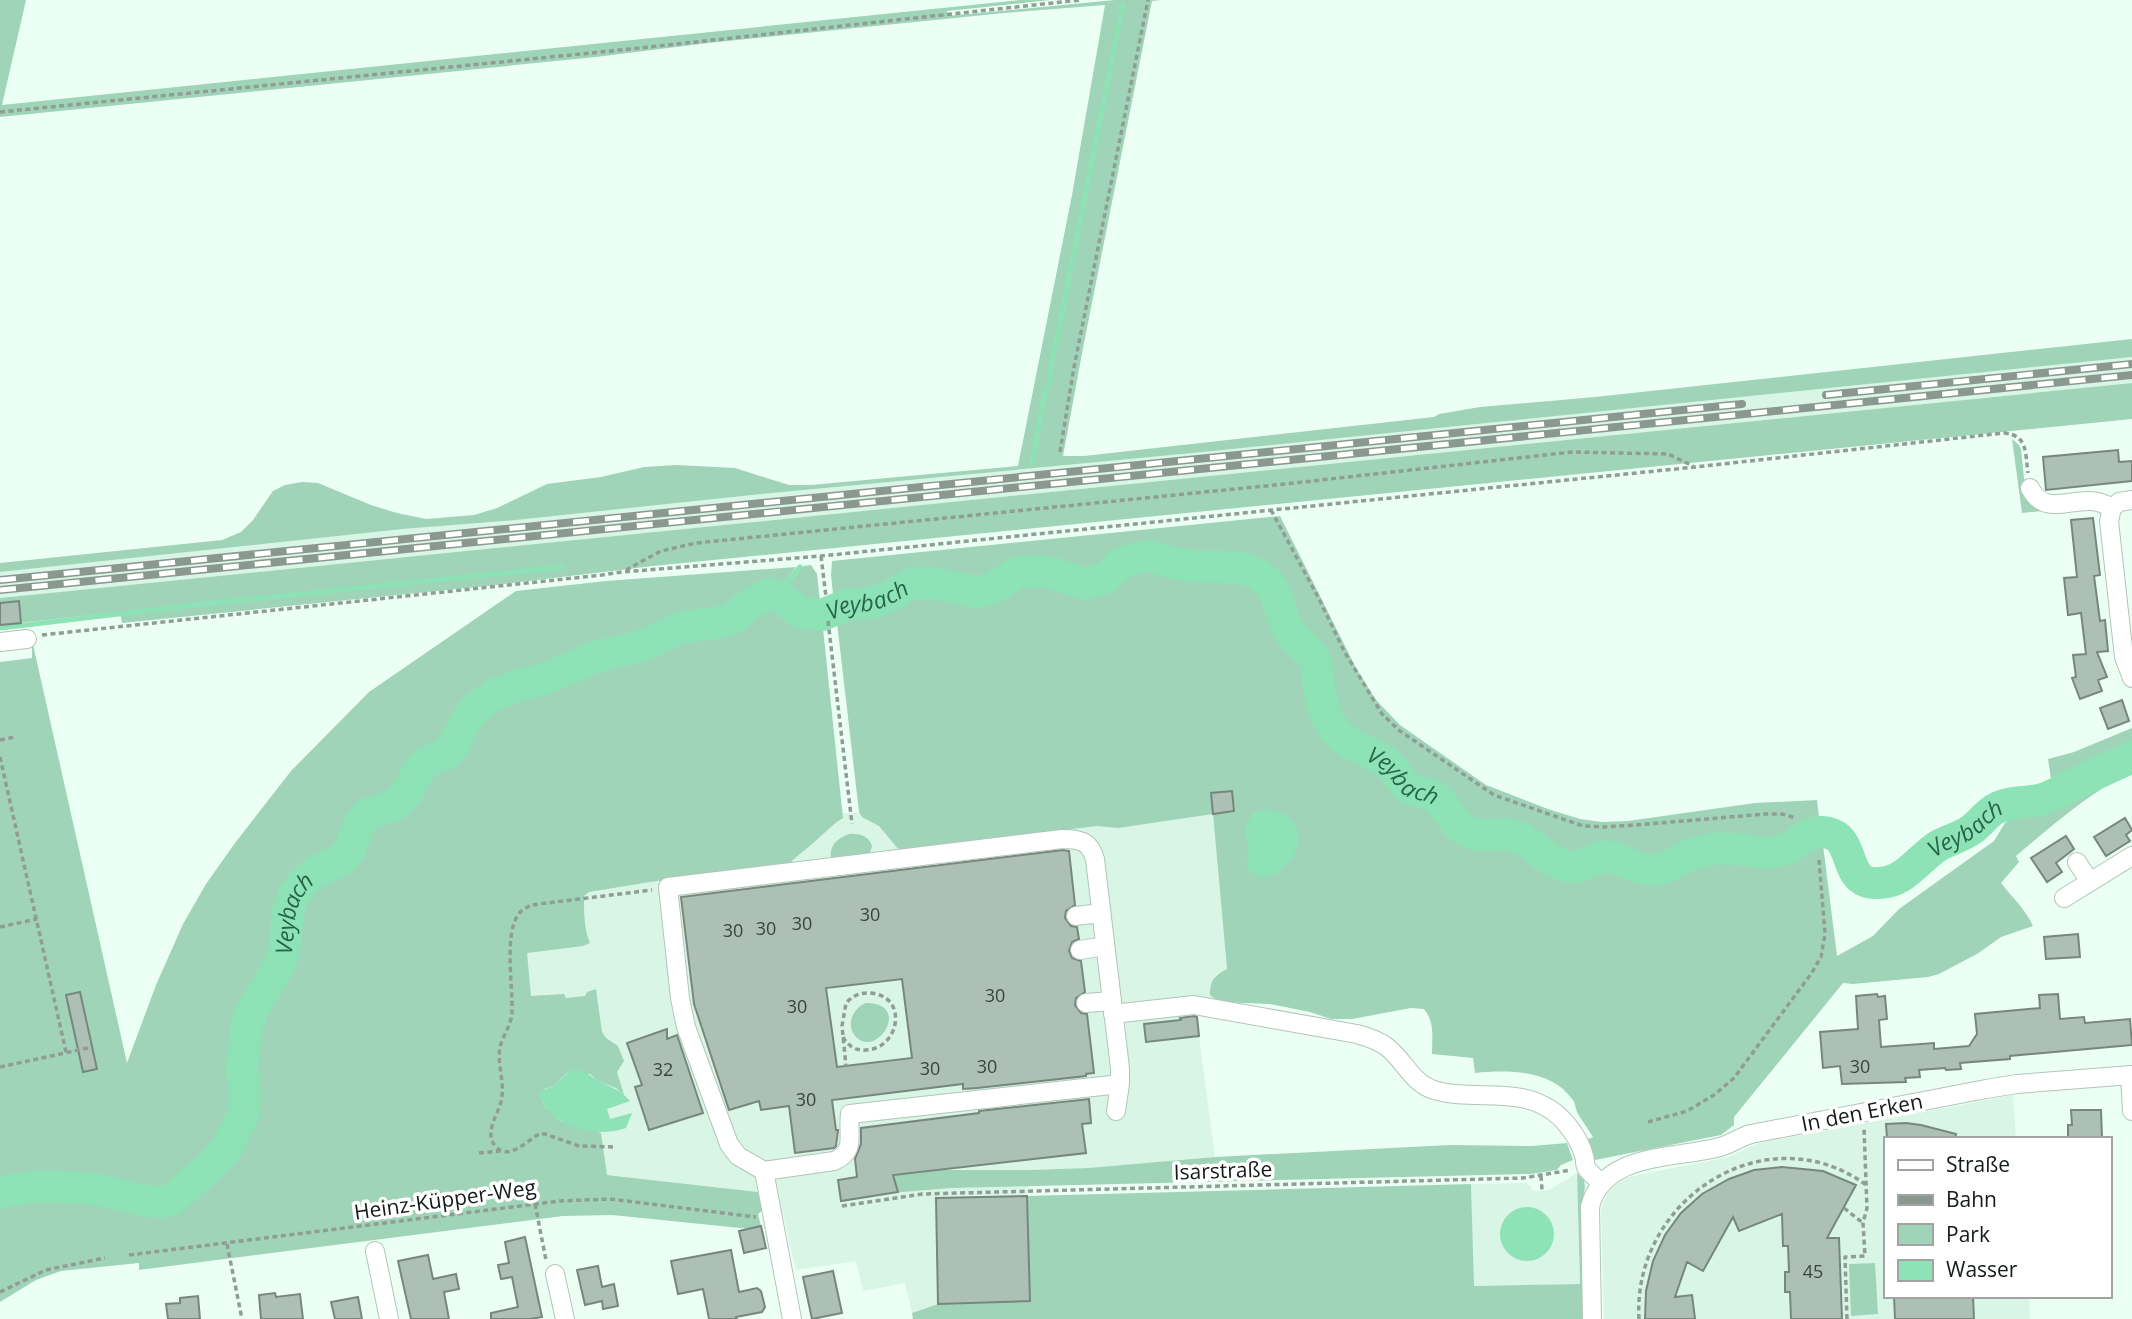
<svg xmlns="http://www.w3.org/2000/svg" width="2132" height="1319" font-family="'Open Sans',sans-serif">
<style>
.built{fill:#d9f5e5}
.green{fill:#a0d4b8}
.water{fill:#8de2b6}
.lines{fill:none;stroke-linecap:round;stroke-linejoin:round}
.stream{stroke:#8de2b6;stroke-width:5}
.river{stroke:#8de2b6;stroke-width:32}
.building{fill:#adc0b5;stroke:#76887e;stroke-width:2;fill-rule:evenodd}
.minor-casing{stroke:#b2c5ba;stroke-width:20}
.path{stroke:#8f9d95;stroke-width:3.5;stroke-dasharray:5 3.5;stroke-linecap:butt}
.minor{stroke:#fff;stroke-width:18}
.rail-casing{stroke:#8a9890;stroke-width:8}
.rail{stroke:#fff;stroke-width:5;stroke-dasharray:16;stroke-linecap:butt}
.labels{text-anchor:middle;stroke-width:7;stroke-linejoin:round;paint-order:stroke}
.number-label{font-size:18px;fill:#3a443e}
.street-label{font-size:21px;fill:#141b17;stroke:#fff}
.water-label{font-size:23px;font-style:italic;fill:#276548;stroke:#fff}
</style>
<rect width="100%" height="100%" fill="#ebfff4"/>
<path class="built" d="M 2132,357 L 2132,383 L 0,598 L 0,572 L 403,529 L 516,520 L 762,494 L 1193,453 Z
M 1212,803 L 1227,969 L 1215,975 L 1219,1002 L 1196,1013 L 1215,1157 L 1088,1168 L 1030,1170 L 1027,1196 L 1030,1301 L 938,1304 L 912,1313 L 905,1283 L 863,1291 L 856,1261 L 796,1270 L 778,1194 L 610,1175 L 559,1177 L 503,868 L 841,813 Z
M 2013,1095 L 2016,1139 L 1885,1139 L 1885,1296 L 2029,1296 L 2030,1319 L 1604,1319 L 1601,1209 L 1608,1192 L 1619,1181 L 1629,1177 L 1728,1157 L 1756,1144 Z
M 1577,1173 L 1580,1284 L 1473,1286 L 1471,1184 L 1527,1183 L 1534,1191 L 1549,1190 Z"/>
<path class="green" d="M 0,0 L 26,0 L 2,105 L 1020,0 L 1050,0 L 947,11 L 947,16 L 1115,0 L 1161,0 L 1152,1 L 1083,348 L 1063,456 L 1084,456 L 1434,417 L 1439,414 L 1480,407 L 1595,397 L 2132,339 L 2132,357 L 1193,453 L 762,494 L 516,520 L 403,529 L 0,572 L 0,563 L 222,540 L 241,532 L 253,520 L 273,491 L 285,485 L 302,482 L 318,483 L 371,505 L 397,513 L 426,519 L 474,515 L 497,508 L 547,484 L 601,477 L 644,467 L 676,465 L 735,468 L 789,485 L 811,485 L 1018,466 L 1072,195 L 1105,5 L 1004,13 L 708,43 L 596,57 L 0,117 Z
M 2132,383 L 2132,419 L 653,566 L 496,585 L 122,623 L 120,612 L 0,625 L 0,598 Z
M 2012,439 L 2018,444 L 2021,449 L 2026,498 L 2032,504 L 2041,507 L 2042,511 L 2022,513 Z
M 1280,516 L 1356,668 L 1376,700 L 1400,725 L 1486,785 L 1548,809 L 1580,819 L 1602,822 L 1628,821 L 1755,803 L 1817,800 L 1820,825 C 1807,827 1800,838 1787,842 C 1765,849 1741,839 1718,841 C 1706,842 1693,846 1682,852 C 1674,855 1667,863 1659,864 C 1638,868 1626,851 1608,849 C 1591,848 1584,863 1562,857 C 1541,852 1534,836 1517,829 C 1501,823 1480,831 1465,821 C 1451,812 1444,796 1428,790 L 1425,782 L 1413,783 C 1406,775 1399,766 1391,759 C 1383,752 1373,750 1363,745 C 1350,739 1337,725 1329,713 C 1322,702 1327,675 1323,661 C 1318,643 1297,637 1289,621 C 1281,604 1284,581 1266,568 C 1247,554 1215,562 1193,559 C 1172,557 1153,545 1131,552 C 1115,556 1107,574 1091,576 C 1072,579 1054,563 1034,564 C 1010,564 1001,581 981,584 C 962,588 943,575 924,575 C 903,575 889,590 870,597 C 858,601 846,598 834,604 L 831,575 L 832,561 Z
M 1148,558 L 1200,570 L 1235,569 L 1248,573 L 1272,602 L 1279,624 L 1285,633 L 1309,658 L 1313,667 L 1318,703 L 1322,718 L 1327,729 L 1333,737 L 1354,752 L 1385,765 L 1390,769 L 1403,788 L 1423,802 L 1439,809 L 1459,834 L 1468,839 L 1510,843 L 1554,870 L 1568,875 L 1582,874 L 1602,860 C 1621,862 1634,875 1654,875 C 1676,876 1694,860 1716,856 C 1737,851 1759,861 1780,858 C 1785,857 1792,855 1796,853 C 1807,847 1807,835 1822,837 L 1837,956 L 1873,936 L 1899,909 L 1994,841 L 2005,823 L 2018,813 L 2030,813 L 2043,809 L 2054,800 L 2048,759 L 2074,752 L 2132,728 L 2132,771 C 2089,793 2053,825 2016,856 L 2019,862 L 2001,883 C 2012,897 2026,910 2033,926 L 2001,937 L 1977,954 L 1939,974 L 1928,977 L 1853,984 L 1843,983 L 1734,1117 L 1734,1125 L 1721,1135 L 1595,1160 L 1586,1140 L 1593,1137 C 1588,1129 1583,1122 1578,1114 C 1575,1109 1576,1103 1572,1099 C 1551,1069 1508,1070 1475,1073 L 1473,1058 L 1432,1054 C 1432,1038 1435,1022 1424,1009 L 1411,1008 L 1352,1019 L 1331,1019 L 1310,1012 L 1270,1004 L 1219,1002 L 1210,995 C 1210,980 1215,975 1227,969 L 1213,814 L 1118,828 L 1097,826 L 899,850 L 879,826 L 862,817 L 859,812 L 836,614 C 847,607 859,610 872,607 C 892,601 905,584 927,586 C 944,587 961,598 979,596 C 999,593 1013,575 1034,575 C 1052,574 1068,589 1086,588 C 1103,587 1110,575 1123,567 C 1131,561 1139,560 1148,558 Z
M 811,565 L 817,574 L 821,611 C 800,614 793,600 777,590 L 792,580 L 803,566 Z
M 796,567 L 787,579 L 777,587 L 751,598 L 729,615 L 720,619 L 682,623 L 632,645 L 588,655 L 536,678 L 500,686 L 490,690 L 471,707 L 462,718 L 452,743 L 446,749 L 424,761 L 412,772 L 400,795 L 392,801 L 365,811 L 354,823 L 349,840 L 340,852 L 314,864 L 306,869 L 290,887 L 284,901 L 279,914 L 275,957 L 270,968 L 251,992 L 239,1022 L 234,1045 L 239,1101 L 236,1115 L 230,1129 L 216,1149 L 173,1189 L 193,1189 L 208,1178 L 224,1161 L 241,1135 L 250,1113 L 249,1054 L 256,1021 L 262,1005 L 281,978 L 287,964 L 292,943 L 293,924 L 299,901 L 313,883 L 350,860 L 355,852 L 367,821 L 373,817 L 394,812 L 407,803 L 418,777 L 430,765 L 440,762 L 456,750 L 471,718 L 481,708 L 505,694 L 544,683 L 587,663 L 610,656 L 643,649 L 677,633 L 692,629 L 729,624 L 755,606 L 770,599 L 802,617 L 822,619 L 843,818 C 830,826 822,836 811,845 C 803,852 795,857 788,865 L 650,882 L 589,892 L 584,896 C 584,911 584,930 590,943 L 583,946 L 527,953 L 531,996 L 564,994 L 566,998 L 585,996 L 587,992 L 596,989 L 602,1032 L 606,1038 L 618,1046 L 624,1061 L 617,1072 L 624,1095 L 616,1088 L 598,1081 L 590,1074 L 567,1073 L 555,1085 L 545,1089 L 542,1100 L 545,1108 L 550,1110 L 560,1121 L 601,1133 L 607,1175 L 758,1192 L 762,1211 L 758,1214 L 761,1226 L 750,1229 L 612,1215 L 563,1216 L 139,1270 L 139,1263 L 61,1271 L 36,1280 L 0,1302 L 0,662 L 32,658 L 32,640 L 127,1063 L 156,985 L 183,924 L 206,884 L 235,843 L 291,771 L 369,692 L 516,591 L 606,581 Z
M 849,834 C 859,833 869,836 872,846 L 870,853 L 831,858 C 829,845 838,838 849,834 Z
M 866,1003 C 912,1003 878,1057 857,1038 C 845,1027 852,1008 866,1003 Z
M 1567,1143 L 1573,1160 L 1561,1165 L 1557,1170 L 1531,1174 L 951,1188 L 890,1193 L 896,1188 L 895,1179 L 888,1176 L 943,1170 L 1030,1170 L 1088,1168 L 1215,1157 L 1450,1145 L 1532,1146 Z
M 1577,1173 L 1584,1180 L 1585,1187 L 1581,1210 L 1584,1319 L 913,1319 L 912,1313 L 938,1304 L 1030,1301 L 1027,1196 L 1471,1184 L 1474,1286 L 1580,1284 Z
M 1875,1263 L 1878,1314 L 1851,1316 L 1849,1264 Z"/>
<path class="water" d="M 1266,809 C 1338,820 1272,907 1246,866 L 1249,847 L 1245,837 L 1246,825 L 1253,813 Z
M 571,1070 C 583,1069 587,1074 597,1080 C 611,1088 619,1088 630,1101 L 607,1109 L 610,1119 L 632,1113 L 626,1128 C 605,1136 576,1132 558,1119 C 553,1116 551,1111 545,1108 L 542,1100 L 539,1098 L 540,1092 L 555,1085 Z
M1500 1234a27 27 0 1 1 54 0a27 27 0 1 1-54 0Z"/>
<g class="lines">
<path class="stream" d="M 1032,463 L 1046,388 L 1050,382 L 1052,359 L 1056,343 L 1123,4
M 768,594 L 788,581 L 800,567
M 0,628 L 195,605 L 563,567"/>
<path class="river" id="s1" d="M 0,1192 L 39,1186 L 90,1188 L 147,1201 L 162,1202 L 172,1199 L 213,1164 L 228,1146 L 243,1115 L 245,1094 L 242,1069 L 246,1027 L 253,1009 L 279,966 L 284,953 L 288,911 L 294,895 L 303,883 L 314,873 L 343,859 L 350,850 L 360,822 L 368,814 L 394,805 L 406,795 L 418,771 L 425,763 L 445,754 L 452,748 L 468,718 L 478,706 L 492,696 L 513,687 L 547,678 L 595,657 L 642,646 L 682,627 L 722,622 L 731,619 L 749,605 L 768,594 L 780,597 L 801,613 L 822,615 L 846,605 L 871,603 L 888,597 L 912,583 L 933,583 L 976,592 L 991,589 L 1017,573 L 1037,571 L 1052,573 L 1081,583 L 1090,583 L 1107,577 L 1122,562 L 1147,556 C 1162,559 1175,564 1190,566 C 1217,569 1252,560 1271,586 C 1281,600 1280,617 1289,631 C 1296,642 1308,648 1315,659 C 1319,680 1319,707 1331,725 C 1345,747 1367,749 1387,763 C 1396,769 1399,779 1407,787 C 1415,794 1427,791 1436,798 C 1448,808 1453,825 1469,832 C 1483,839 1501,831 1516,836 C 1534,843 1546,861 1566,866 C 1587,871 1594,853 1610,857 C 1626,860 1638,871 1655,870 C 1668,869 1678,860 1689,855 C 1697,852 1706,850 1715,849 C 1738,846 1762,857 1783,850 C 1796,846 1806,832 1820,832 C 1863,832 1835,892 1887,882 C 1907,878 1921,857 1938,846 C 1949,840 1961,837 1971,830 C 1980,824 1986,814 1995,809 C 2010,800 2030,804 2046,798 C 2054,795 2062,790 2070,786 C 2090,776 2111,767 2132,757"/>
</g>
<path class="building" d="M 2118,450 L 2119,462 L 2132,461 L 2132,481 L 2046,490 L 2043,457 Z
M 2093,518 L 2100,575 L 2094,576 L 2100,621 L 2105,620 L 2108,651 L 2097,652 L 2107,677 L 2098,680 L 2102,691 L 2080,699 L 2072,678 L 2076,677 L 2073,655 L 2086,654 L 2081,613 L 2068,615 L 2064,578 L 2077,577 L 2071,520 Z
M 19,601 L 21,623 L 0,625 L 0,603 Z
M 2122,700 L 2129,721 L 2108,729 L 2100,708 Z
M 1232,791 L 1234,811 L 1213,814 L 1211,793 Z
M 2125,818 L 2132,830 L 2126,835 L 2130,841 L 2106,856 L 2094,837 Z
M 2066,836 L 2074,849 L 2056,863 L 2062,872 L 2047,882 L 2031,858 Z
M 1063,850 L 1069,851 L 1075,905 L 1066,911 L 1065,918 L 1071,926 L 1077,927 L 1079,939 L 1072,942 L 1069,951 L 1072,958 L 1081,961 L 1085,992 L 1076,998 L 1075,1005 L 1081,1013 L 1087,1014 L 1094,1073 L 1086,1074 L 1086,1076 L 977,1088 L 963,1089 L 963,1084 L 832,1100 L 836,1130 L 838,1130 L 836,1146 L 834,1148 L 795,1153 L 789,1106 L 761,1110 L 759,1101 L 729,1110 L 694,1004 L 681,897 ZM 902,979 L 912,1058 L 837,1067 L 826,988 Z
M 2078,934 L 2080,957 L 2046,959 L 2044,937 Z
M 80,992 L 97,1069 L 83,1072 L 66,995 Z
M 1877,994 L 1878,997 L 1885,996 L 1887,1019 L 1879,1020 L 1881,1047 L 1934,1043 L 1934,1049 L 1969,1046 L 1977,1034 L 1975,1014 L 2040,1008 L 2039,995 L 2058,994 L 2060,1019 L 2084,1017 L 2085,1023 L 2130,1019 L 2132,1045 L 2010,1056 L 2010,1059 L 1960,1063 L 1961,1069 L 1946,1070 L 1945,1068 L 1919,1070 L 1920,1077 L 1905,1078 L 1906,1082 L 1842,1084 L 1840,1066 L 1823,1068 L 1820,1032 L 1858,1029 L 1856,996 Z
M 1194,1016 L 1197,1017 L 1199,1036 L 1146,1042 L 1144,1024 L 1181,1020 L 1180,1018 Z
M 667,1029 L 667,1039 L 677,1035 L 703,1113 L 649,1130 L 635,1087 L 642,1085 L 627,1043 Z
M 1089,1099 L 1091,1123 L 1082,1124 L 1086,1153 L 893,1175 L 898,1192 L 841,1201 L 838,1180 L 857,1177 L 855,1159 L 861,1144 L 861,1128 L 979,1113 L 979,1111 Z
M 2071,1110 L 2101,1110 L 2102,1137 L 2068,1138 L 2068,1125 L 2072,1125 Z
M 1906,1123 L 1921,1125 L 1956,1134 L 1955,1139 L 1887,1139 L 1886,1124 Z
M 1782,1167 L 1823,1171 L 1856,1185 L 1827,1238 L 1839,1238 L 1842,1319 L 1791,1319 L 1790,1292 L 1785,1292 L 1785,1272 L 1789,1272 L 1788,1246 L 1783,1246 L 1782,1214 L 1739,1231 L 1733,1217 L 1703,1271 L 1687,1262 L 1675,1297 L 1692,1295 L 1695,1319 L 1645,1319 L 1646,1291 L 1653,1261 L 1665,1235 L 1681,1213 L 1702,1194 L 1729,1179 L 1754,1170 Z
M 1027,1196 L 1030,1301 L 938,1304 L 936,1198 Z
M 761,1226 L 766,1248 L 744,1253 L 739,1231 Z
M 525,1237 L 542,1317 L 530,1319 L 491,1319 L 491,1313 L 518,1307 L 512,1277 L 501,1279 L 498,1265 L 509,1263 L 505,1242 Z
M 731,1250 L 739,1292 L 757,1288 L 761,1291 L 765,1307 L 762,1312 L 736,1317 L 737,1319 L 709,1319 L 703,1289 L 678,1294 L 671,1261 Z
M 428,1255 L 433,1279 L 456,1274 L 459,1289 L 444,1292 L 449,1319 L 411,1319 L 398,1261 Z
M 598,1266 L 602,1287 L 614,1284 L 618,1306 L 603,1309 L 602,1301 L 585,1305 L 577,1270 Z
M 833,1271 L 842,1313 L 812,1319 L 803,1277 Z
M 275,1293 L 276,1297 L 300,1294 L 303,1319 L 261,1319 L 259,1295 Z
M 198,1296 L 200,1319 L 168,1319 L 166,1304 L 180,1303 L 180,1298 Z
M 1894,1296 L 1973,1296 L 1974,1319 L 1895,1319 Z
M 358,1297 L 362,1319 L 335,1319 L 331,1302 Z"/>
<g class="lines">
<defs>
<path id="minor" d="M 2030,488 C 2044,515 2067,500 2090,501 C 2098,501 2105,504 2112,508
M 2132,500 L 2119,502 L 2112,508 L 2109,521 L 2124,657 L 2132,678
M 0,642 L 27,639
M 2077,862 L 2090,882
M 2064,898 L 2132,856
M 1076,916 L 1101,913
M 1080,950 L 1105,946
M 1086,1003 L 1112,1001
M 1113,1014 L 1194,1005 L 1357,1034 C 1368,1037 1378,1040 1387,1047 C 1404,1060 1412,1083 1434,1090 C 1474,1102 1518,1085 1554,1112 C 1567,1122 1580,1140 1584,1156 C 1586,1161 1584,1162 1586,1167 C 1589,1173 1596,1178 1601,1182
M 2130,1075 L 2132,1111
M 764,1171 L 834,1161 C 857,1151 847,1135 850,1114 L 1120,1084
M 375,1251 L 389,1319
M 555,1274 L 565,1319
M 792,1319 L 764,1171 L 738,1156 L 729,1144 L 686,1027 L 680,998 L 668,887 L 1062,839 C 1080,839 1090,841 1095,859 L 1120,1068 L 1120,1084 L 1116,1111
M 1592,1319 L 1590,1207 C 1603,1152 1676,1159 1720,1147 C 1731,1144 1740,1137 1751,1134 L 1986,1089 L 2017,1084 L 2132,1075"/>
</defs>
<use href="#minor" class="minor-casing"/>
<path class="path" d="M 0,112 L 631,49 L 1080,0
M 1060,452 L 1074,367 L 1148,0
M 1271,510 L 1318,597 L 1344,651 L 1382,714 L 1400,731 L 1494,795 L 1583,826 L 1604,827 L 1636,825 L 1765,814 L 1782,814 L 1796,818
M 821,556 L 826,597
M 626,570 L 661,551 L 696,543 L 1285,484 L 1572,452 L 1668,454 L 1693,466
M 828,621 L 852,824
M 42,635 L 602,575 L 622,572 L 821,556 L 1695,467 L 2004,433 C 2028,435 2025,453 2028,473
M 0,740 L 15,737
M 0,757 L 66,1052
M 0,927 L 37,919
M 843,1037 C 848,1046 856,1051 866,1050 C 898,1049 908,1001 876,994 C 865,991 854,994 846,1003 L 842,1026 L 846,1066
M 0,1067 L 88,1048
M 1648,1122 L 1687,1111 L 1714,1095 L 1734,1078 L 1811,974 L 1821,957 L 1825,934 L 1819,860
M 613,1147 L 579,1146 L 545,1134 L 539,1134 C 528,1140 509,1161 496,1147 C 482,1132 501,1112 502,1096 C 504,1080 497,1063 500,1047 C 503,1035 512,1024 512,1011 C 513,987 504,935 518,915 C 521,910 526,908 531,905 L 652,890
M 479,1153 L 500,1151
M 1541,1176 L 1542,1190
M 535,1204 L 546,1260
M 842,1206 L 922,1194 L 1523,1178 L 1571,1170
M 1844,1208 L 1863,1223
M 227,1244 L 242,1319
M 129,1255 L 560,1201 L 610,1199 L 756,1217
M 0,1292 L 46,1270 L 105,1258
M 1639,1319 C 1632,1200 1765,1113 1865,1184
M 1847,1319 L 1845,1257 L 1865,1256 L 1863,1223 L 1867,1208 L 1864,1129"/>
<use href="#minor" class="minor"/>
<defs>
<path id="rail" d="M 1826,395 L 2132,364
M 0,580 L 1742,404
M 0,590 L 2132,375"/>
</defs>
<use href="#rail" class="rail-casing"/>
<use href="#rail" class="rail"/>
</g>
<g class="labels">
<g class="number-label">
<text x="870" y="921">30</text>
<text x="802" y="930">30</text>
<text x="766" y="935">30</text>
<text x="733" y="937">30</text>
<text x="995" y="1002">30</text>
<text x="797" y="1013">30</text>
<text x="987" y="1073">30</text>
<text x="1860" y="1073">30</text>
<text x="930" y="1075">30</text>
<text x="663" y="1076">32</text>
<text x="806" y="1106">30</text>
<text x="1813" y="1278">45</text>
</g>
<g class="street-label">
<text transform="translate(1862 1113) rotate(-11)" y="7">In den Erken</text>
<text transform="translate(1223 1171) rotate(-2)" y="7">Isarstraße</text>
<text transform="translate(445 1200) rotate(-8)" y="7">Heinz-Küpper-Weg</text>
</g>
<g class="water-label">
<text dy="8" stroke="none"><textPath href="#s1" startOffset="1216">Veybach</textPath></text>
<text dy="8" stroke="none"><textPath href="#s1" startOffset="1892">Veybach</textPath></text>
<text dy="8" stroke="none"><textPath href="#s1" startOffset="2544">Veybach</textPath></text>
<text dy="8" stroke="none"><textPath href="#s1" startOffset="499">Veybach</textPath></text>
</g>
</g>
<rect x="1884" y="1137" width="228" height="161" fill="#ffffff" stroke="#a1a4a2" stroke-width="2"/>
<rect x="1898" y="1160" width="35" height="10" fill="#ffffff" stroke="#a1a4a2" stroke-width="2"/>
<text x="1946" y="1172" font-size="21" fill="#141b17">Straße</text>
<rect x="1898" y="1195" width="35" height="10" fill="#8a9890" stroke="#a1a4a2" stroke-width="2"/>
<text x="1946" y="1207" font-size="21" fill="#141b17">Bahn</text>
<rect x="1898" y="1224" width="35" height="21" fill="#a0d4b8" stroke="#a1a4a2" stroke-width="2"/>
<text x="1946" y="1242" font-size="21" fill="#141b17">Park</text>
<rect x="1898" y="1260" width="35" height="21" fill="#8de2b6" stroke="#a1a4a2" stroke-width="2"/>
<text x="1946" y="1277" font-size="21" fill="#141b17">Wasser</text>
</svg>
